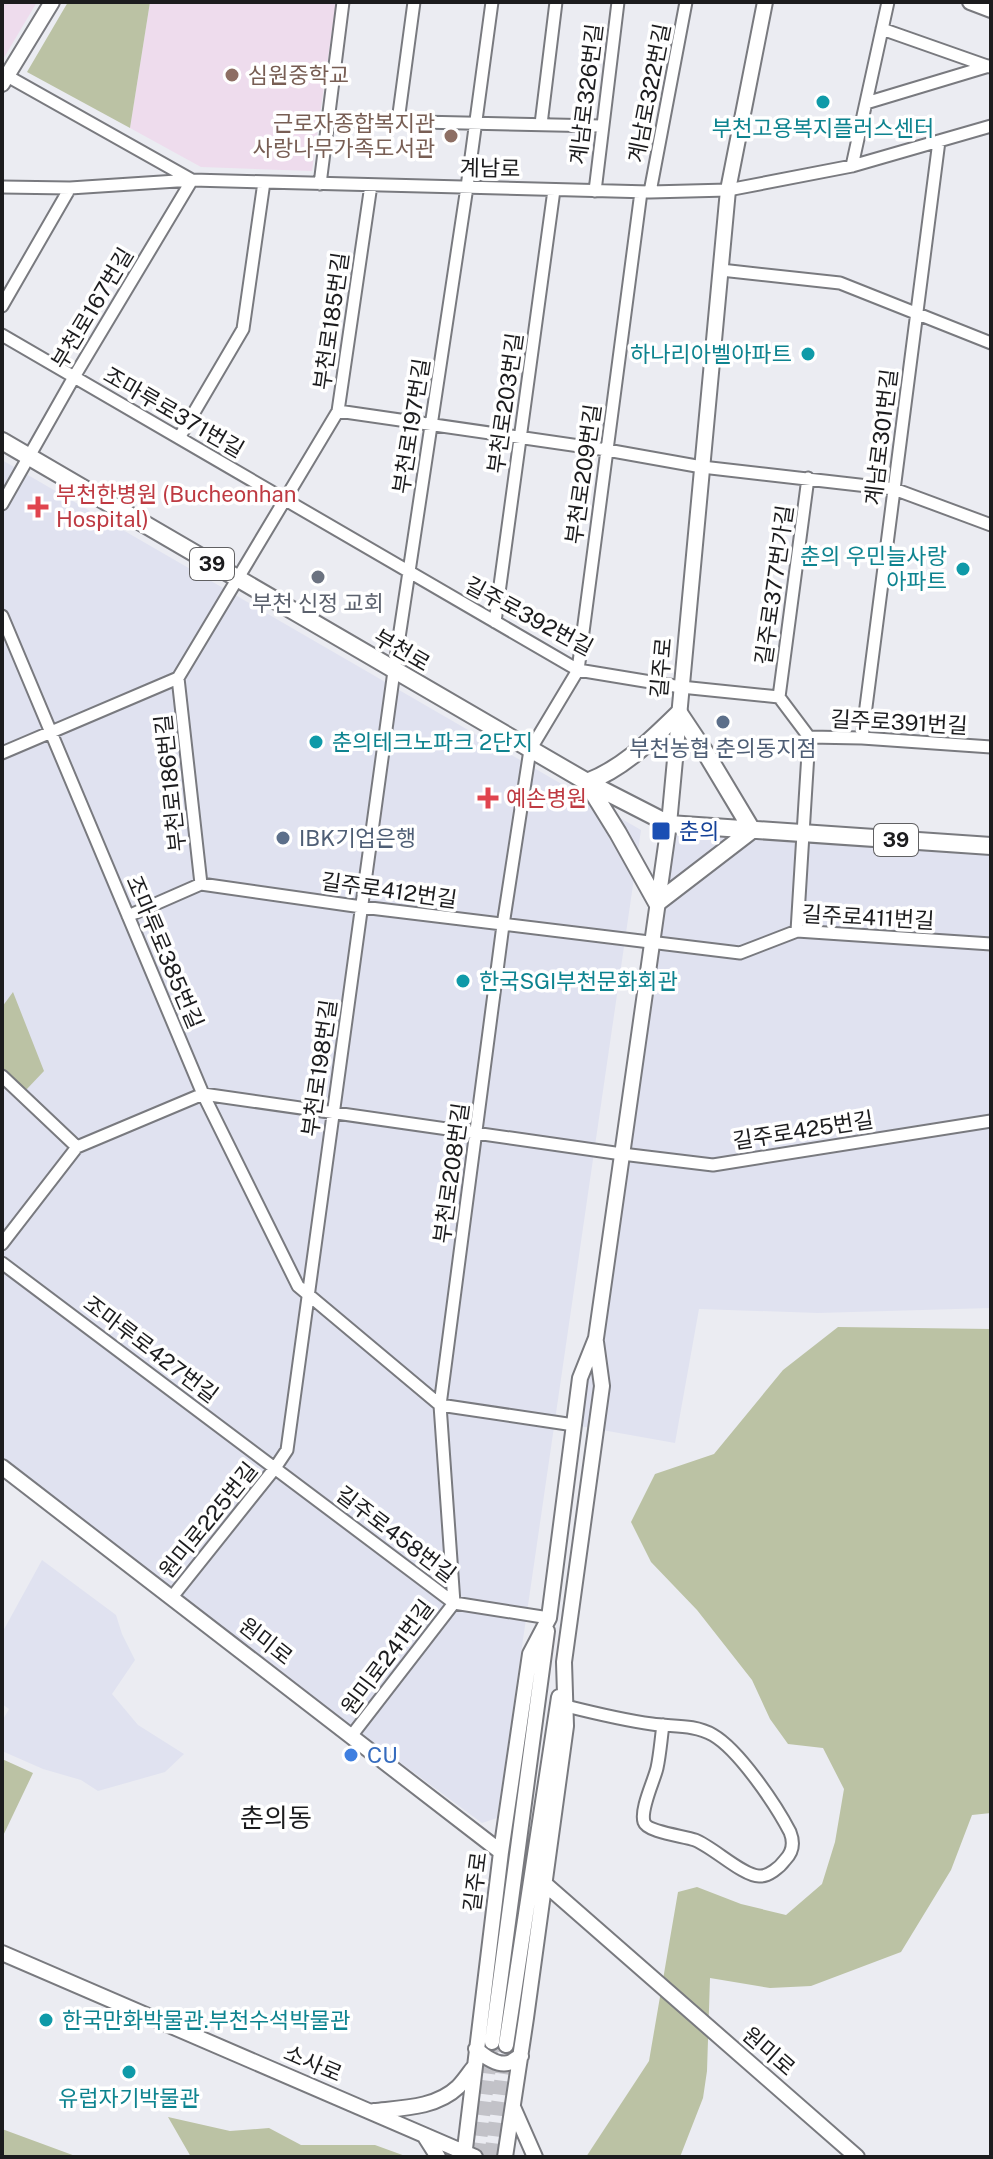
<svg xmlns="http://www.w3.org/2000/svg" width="993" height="2159" font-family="'Public Sans','Noto Sans KR',sans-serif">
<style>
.built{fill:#e0e2f0}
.education{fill:#eedced}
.green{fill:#bbc2a4}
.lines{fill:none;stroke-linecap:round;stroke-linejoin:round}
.tertiary-tunnel{stroke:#c2c2c8;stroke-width:14;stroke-dasharray:14 7;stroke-linecap:butt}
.minor-casing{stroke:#797a7f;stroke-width:15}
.tertiary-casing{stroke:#797a7f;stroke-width:18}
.primary-casing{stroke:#797a7f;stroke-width:20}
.minor{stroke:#fff;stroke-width:11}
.tertiary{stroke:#fff;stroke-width:14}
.primary{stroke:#fff;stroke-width:16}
.education-dot{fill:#8d6e63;stroke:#fff;stroke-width:3}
.culture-dot{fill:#0f9aa8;stroke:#fff;stroke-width:3}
.health-dot{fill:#e0444e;stroke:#fff;stroke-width:3}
.worship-dot{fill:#6b7280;stroke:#fff;stroke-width:3}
.service-dot{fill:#5c6f8a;stroke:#fff;stroke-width:3}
.transit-dot{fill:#1a4fb4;stroke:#fff;stroke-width:3}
.shop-dot{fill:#3f7fe0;stroke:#fff;stroke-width:3}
.labels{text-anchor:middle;stroke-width:7;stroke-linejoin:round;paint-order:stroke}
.shield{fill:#fff;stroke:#606062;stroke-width:2}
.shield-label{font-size:20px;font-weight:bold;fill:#1c1c1e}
.education-label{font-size:22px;fill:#785e54;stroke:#fff;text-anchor:start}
.street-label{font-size:22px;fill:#1c1c1e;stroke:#fff}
.culture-label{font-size:22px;fill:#0d838f;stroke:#fff;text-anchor:start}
.health-label{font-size:22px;fill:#be3a42;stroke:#fff;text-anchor:start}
.worship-label{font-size:22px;fill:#5b616d;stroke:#fff}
.service-label{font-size:22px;fill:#4e5e75;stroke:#fff}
.transit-label{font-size:22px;fill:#164399;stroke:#fff;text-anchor:start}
.shop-label{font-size:22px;fill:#366cbe;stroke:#fff;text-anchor:start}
.quarter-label{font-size:26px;fill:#1c1c1e;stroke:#fff}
</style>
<rect width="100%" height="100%" fill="#ebecf2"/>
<path class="built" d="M 2,460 L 641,830 L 497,1818 L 482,1823 L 256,1656 L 2,1461 Z
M 669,824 L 991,846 L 991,1308 L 818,1313 L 699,1309 L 675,1443 L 574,1425 Z
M 42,1560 L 116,1615 L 122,1634 L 135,1660 L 112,1694 L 138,1725 L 184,1754 L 165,1772 L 98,1791 L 81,1780 L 43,1769 L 2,1751 L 2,1721 L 9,1709 L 2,1704 L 2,1633 Z"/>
<path class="education" d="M 2,2 L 37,2 L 2,61 Z
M 150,2 L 336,2 L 312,171 L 201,167 L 130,128 Z"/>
<path class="green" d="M 68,2 L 150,2 L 130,128 L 27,72 Z
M 13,992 L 44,1071 L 26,1090 L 2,1067 L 2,1007 Z
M 838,1327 L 991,1329 L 991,1813 L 972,1815 L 951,1870 L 901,1952 L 811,1986 L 770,1988 L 710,1978 L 707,2071 L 703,2098 L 680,2157 L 586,2157 L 649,2061 L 678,1892 L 697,1887 L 741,1904 L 786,1915 L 822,1884 L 835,1842 L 844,1789 L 823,1748 L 788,1744 L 770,1719 L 752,1680 L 697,1610 L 651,1562 L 631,1522 L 655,1474 L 714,1454 L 783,1370 Z
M 2,1759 L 33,1773 L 2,1838 Z
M 168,2117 L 230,2131 L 269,2128 L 301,2145 L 375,2145 L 408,2157 L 191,2157 Z
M 2,2129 L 78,2157 L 2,2157 Z"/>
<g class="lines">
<path class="tertiary-tunnel" d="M 478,2157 L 492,2042
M 491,2157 L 506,2045"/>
<defs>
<path id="minor" d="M 882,29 L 990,67
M 2,73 L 192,180
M 866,103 L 989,66
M 328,120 L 601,126
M 398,121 L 414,2
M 541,124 L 556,2
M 852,166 L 888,2
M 320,184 L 343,2
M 2,187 L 70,188 L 192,180 L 650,192 L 728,190 L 852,166 L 991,126
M 595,191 L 618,2
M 650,192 L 686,2
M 721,270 L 840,283 L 991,343
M 2,306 L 70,188
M 2,335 L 578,670 L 681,687 L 779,697 L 809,737
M 338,411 L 607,450 L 702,467 L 894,489 L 991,525
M 179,438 L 243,329 L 264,182
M 2,504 L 74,377 L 192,180
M 2,616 L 203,1094 L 298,1286 L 440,1405 L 574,1425
M 495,622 L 554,190
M 178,678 L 201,884
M 779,697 L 808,478
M 809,737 L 862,738 L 991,747
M 862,738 L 939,141
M 2,753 L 178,678 L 338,411 L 371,185
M 128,916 L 201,884 L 362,907 L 740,953 L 797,931 L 991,944
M 797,931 L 809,737
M 2,1076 L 77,1147
M 2,1244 L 77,1147 L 203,1094 L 622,1154 L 713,1165 L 991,1121
M 2,1263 L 454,1603 L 549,1618
M 172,1597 L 275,1468 L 287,1450 L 394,671 L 467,187 L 492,2
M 566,1706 C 594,1713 622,1720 652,1724 C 672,1727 694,1724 713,1735 C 739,1750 776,1805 790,1832 C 794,1842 793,1852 785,1860 C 780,1867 768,1877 759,1876 C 743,1876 713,1847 695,1840 C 684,1836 647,1832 644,1822 C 640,1809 654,1781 657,1768 C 660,1754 661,1739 663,1725
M 352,1735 L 454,1603 L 440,1405 L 503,925 L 530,750 L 578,670 L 641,192"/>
<path id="tertiary" d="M 970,2 L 991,10
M 2,84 L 52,2
M 2,1467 L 501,1852
M 545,1884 L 857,2157
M 2,1953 L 475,2157
M 492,2042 L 547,1631
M 506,2045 L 559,1697
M 476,2049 C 484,2056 497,2066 508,2063 C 513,2062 516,2058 521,2056
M 513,2107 L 535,2157
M 374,2111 C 402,2108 436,2108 458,2087 C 464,2081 469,2073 474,2067
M 424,2135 L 438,2157
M 464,2157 L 501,1852 L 530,1654 L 549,1618 L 580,1378 L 596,1338 L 669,824 L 728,190 L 765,2
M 505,2157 L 526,2018 L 566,1726 L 564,1662 L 602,1386 L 596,1342"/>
<path id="primary" d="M 2,441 L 587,782 L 669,824 L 991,846
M 587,782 C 624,768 651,740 679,713 L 707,755 L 752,830
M 587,783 L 618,833 L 657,903 L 752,830"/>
</defs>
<use href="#minor" class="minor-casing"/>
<use href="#tertiary" class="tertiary-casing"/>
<use href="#primary" class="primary-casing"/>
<use href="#minor" class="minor"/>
<use href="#tertiary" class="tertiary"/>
<use href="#primary" class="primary"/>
</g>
<g class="education-dot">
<circle cx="232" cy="75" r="8"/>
<circle cx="451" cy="136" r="8"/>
</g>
<g class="culture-dot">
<circle cx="823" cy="102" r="8"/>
<circle cx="808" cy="354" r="8"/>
<circle cx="963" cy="569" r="8"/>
<circle cx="316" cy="742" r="8"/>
<circle cx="463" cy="981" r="8"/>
<circle cx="46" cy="2020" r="8"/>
<circle cx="129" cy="2072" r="8"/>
</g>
<g class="health-dot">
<path d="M34 495h8v8h8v8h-8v8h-8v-8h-8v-8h8z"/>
<path d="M484 786h8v8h8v8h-8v8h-8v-8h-8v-8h8z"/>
</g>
<circle class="worship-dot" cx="318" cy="577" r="8"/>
<g class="service-dot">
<circle cx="723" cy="722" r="8"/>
<circle cx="283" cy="838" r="8"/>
</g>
<rect class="transit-dot" x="651" y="821" width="20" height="20" rx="4"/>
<circle class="shop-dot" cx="351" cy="1755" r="8"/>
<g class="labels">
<g class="shield">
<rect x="190" y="548" width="44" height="32" rx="6"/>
<rect x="874" y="824" width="44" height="32" rx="6"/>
</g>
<g class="shield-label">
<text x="212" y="571">39</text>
<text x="896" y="847">39</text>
</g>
<g class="education-label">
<text x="248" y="83">심원중학교</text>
<text x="435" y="131" text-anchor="end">근로자종합복지관<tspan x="435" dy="25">사랑나무가족도서관</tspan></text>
</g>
<g class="street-label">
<text transform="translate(649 93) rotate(-79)" y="8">계남로322번길</text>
<text transform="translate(586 94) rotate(-83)" y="8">계남로326번길</text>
<text transform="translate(490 168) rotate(1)" y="8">계남로</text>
<text transform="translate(92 308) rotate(-59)" y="8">부천로167번길</text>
<text transform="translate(331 321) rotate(-82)" y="8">부천로185번길</text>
<text transform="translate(505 403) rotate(-82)" y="8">부천로203번길</text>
<text transform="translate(174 412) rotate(30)" y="8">조마루로371번길</text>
<text transform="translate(411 426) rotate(-81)" y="8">부천로197번길</text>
<text transform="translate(881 437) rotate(-83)" y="8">계남로301번길</text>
<text transform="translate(583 474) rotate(-82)" y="8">부천로209번길</text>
<text transform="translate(774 585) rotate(-82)" y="8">길주로377번가길</text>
<text transform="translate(529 616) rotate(28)" y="8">길주로392번길</text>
<text transform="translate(402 650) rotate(30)" y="8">부천로</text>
<text transform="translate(661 668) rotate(-85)" y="8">길주로</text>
<text transform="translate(899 722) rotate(3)" y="8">길주로391번길</text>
<text transform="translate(170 783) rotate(-96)" y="8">부천로186번길</text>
<text transform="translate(389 890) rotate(8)" y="8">길주로412번길</text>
<text transform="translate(868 917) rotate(3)" y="8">길주로411번길</text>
<text transform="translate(165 952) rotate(67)" y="8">조마루로385번길</text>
<text transform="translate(319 1068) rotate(-82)" y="8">부천로198번길</text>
<text transform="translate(803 1130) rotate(-9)" y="8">길주로425번길</text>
<text transform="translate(451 1173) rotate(-82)" y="8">부천로208번길</text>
<text transform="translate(151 1349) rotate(37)" y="8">조마루로427번길</text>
<text transform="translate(208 1520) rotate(-51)" y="8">원미로225번길</text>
<text transform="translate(396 1534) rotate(37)" y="8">길주로458번길</text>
<text transform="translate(266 1641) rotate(38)" y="8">원미로</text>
<text transform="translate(387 1657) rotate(-53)" y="8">원미로241번길</text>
<text transform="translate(475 1882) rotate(-83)" y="8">길주로</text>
<text transform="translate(769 2051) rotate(41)" y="8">원미로</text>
<text transform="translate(313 2063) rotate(23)" y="8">소사로</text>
</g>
<g class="culture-label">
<text x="823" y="136" text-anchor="middle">부천고용복지플러스센터</text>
<text x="792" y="362" text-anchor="end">하나리아벨아파트</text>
<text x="947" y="564" text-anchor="end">춘의 우민늘사랑<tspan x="947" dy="25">아파트</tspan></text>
<text x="332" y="750">춘의테크노파크 2단지</text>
<text x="479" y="989">한국SGI부천문화회관</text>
<text x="62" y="2028">한국만화박물관.부천수석박물관</text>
<text x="129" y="2106" text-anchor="middle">유럽자기박물관</text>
</g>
<g class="health-label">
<text x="56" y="502">부천한병원 (Bucheonhan<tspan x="56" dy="25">Hospital)</tspan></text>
<text x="506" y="806">예손병원</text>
</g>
<g class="worship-label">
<text x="318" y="611">부천 신정 교회</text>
</g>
<g class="service-label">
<text x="723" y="756">부천농협 춘의동지점</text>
<text x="299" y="846" text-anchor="start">IBK기업은행</text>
</g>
<g class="transit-label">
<text x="679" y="839">춘의</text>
</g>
<g class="shop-label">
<text x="367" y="1763">CU</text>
</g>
<g class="quarter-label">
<text x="276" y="1827">춘의동</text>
</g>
</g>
<rect width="993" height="2159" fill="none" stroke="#1c1c1e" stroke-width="8"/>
</svg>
